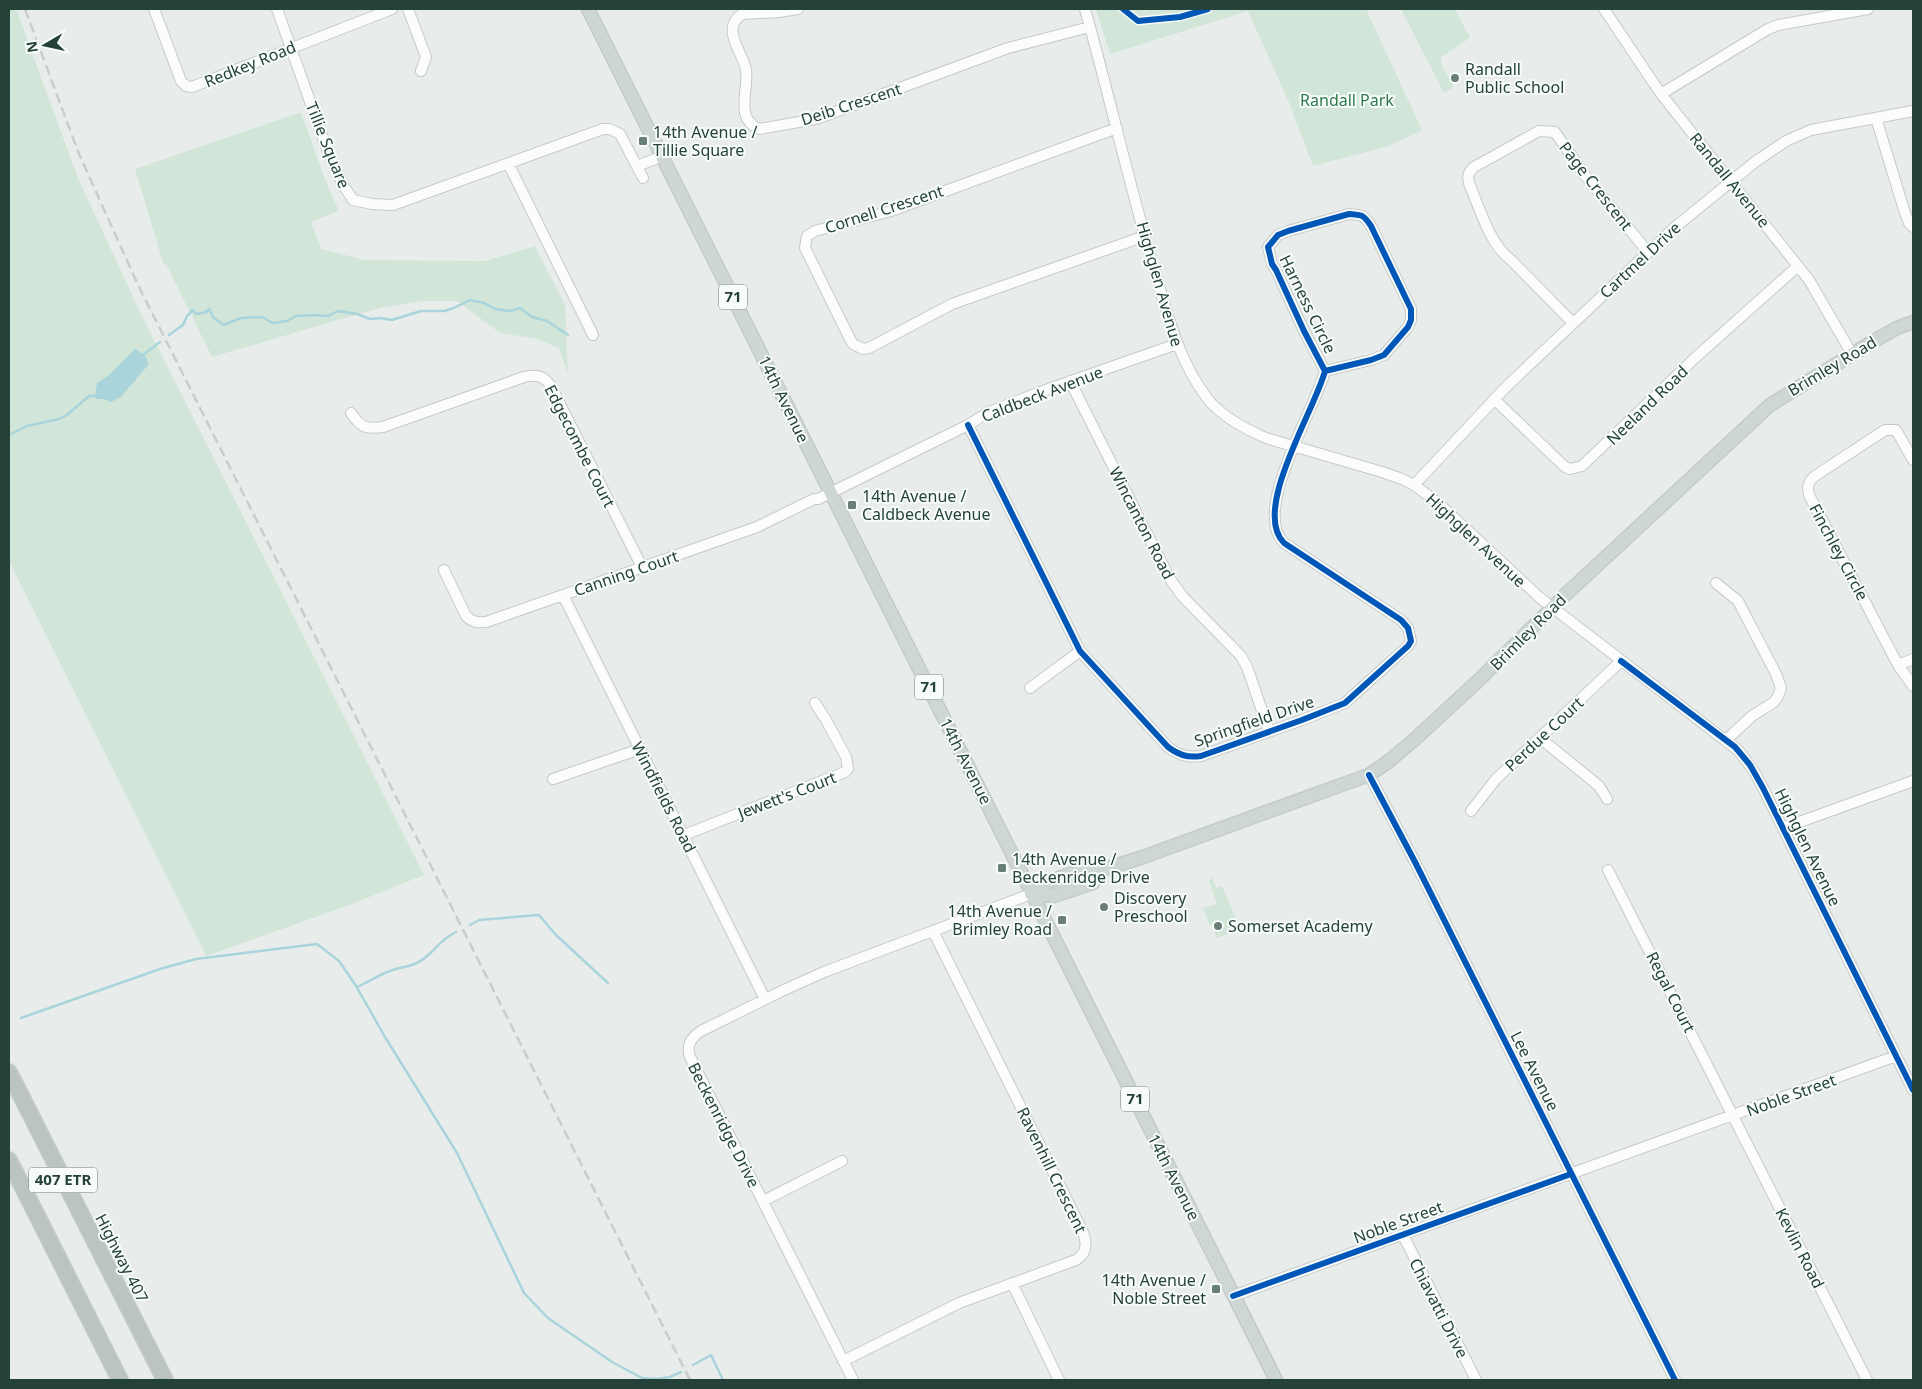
<svg xmlns="http://www.w3.org/2000/svg" width="1922" height="1389" font-family="'Noto Sans',sans-serif">
<style>
.green{fill:#d1e6d8}
.water{fill:#a9d4db}
.lines{fill:none;stroke-linecap:round;stroke-linejoin:round}
.stream{stroke:#a9d4db;stroke-width:2.5}
.minor-casing{stroke:#c5cac8;stroke-width:12}
.major-casing{stroke:#c3ccc9;stroke-width:15}
.highway-casing{stroke:#c3ccc9;stroke-width:18}
.minor{stroke:#fcfcfc;stroke-width:10}
.major{stroke:#cfd7d5;stroke-width:12}
.highway{stroke:#bcc4c2;stroke-width:15}
.rail{stroke:#c9cdcc;stroke-width:2.5;stroke-dasharray:10 5;stroke-linecap:butt}
.cycleway-casing{stroke:#f7fbf9;stroke-width:9}
.cycleway{stroke:#0057b8;stroke-width:6}
.poi-dot{fill:#697e78;stroke:#f7fbf9;stroke-width:2}
.labels{text-anchor:middle;stroke-width:4;stroke-linejoin:round;paint-order:stroke}
.shield{fill:#f7fbf9;stroke:#637a73;stroke-width:1}
.shield-label{font-size:15px;font-weight:bold;fill:#24423a}
.street-label{font-size:16px;fill:#24423a;stroke:#f7fbf9}
.poi-label{font-size:16px;fill:#24423a;stroke:#f7fbf9;text-anchor:start}
.park-label{font-size:16px;fill:#2d7a4b;stroke:#f7fbf9}
</style>
<rect width="100%" height="100%" fill="#e8edeb"/>
<path class="green" d="M 9,9 L 16,9 L 78,178 L 139,310 L 424,875 L 352,904 L 206,956 L 9,561 Z
M 1096,9 L 1366,9 L 1422,130 L 1389,146 L 1313,166 L 1288,100 L 1248,11 L 1110,54 Z
M 1401,9 L 1455,9 L 1470,38 L 1441,57 L 1441,64 L 1454,87 L 1444,93 Z
M 301,112 L 326,182 L 339,211 L 311,222 L 321,249 L 365,260 L 485,261 L 535,246 L 565,305 L 568,373 L 559,348 L 537,339 L 500,333 L 457,301 L 422,301 L 379,308 L 212,357 L 168,268 L 163,263 L 135,169 Z
M 1212,878 L 1216,888 L 1222,886 L 1239,926 L 1230,929 L 1231,933 L 1217,938 L 1212,925 L 1210,926 L 1203,908 L 1217,904 L 1209,880 Z"/>
<path class="water" d="M 135,349 C 142,353 148,356 148,365 L 121,397 L 111,402 L 104,399 L 96,399 L 95,396 L 97,383 L 109,375 Z"/>
<g class="lines">
<path class="stream" d="M 169,335 L 183,325 L 187,316 L 193,310 L 196,314 L 206,312 L 209,309 L 213,317 L 224,325 L 241,318 L 262,317 L 273,323 L 287,321 L 296,316 L 314,315 L 328,316 L 338,311 L 357,314 L 370,319 L 380,318 L 392,320 L 421,311 L 444,311 L 454,308 L 470,300 L 484,303 L 495,309 L 510,311 L 520,308 L 532,317 L 547,321 L 568,335
M 144,354 L 160,342
M 9,435 L 27,426 L 59,419 L 67,415 L 89,396 L 95,396
M 470,925 L 479,920 L 539,915 L 556,935 L 608,983
M 357,987 C 367,983 375,977 385,973 C 399,966 414,968 426,957 C 438,947 440,940 456,932
M 21,1018 L 160,969 L 196,959 L 317,944 L 339,961 L 356,986 L 385,1037 L 457,1153 L 524,1293 L 548,1318 L 612,1362 L 642,1378 L 657,1379 L 670,1377 L 681,1372
M 693,1365 L 711,1355 L 723,1380"/>
<defs>
<path id="minor" d="M 154,9 L 181,81 L 186,86 L 192,87 L 392,9
M 277,9 L 327,149 L 342,183 L 353,200 L 372,204 L 393,205 L 603,129 L 610,129 L 620,134 L 643,178
M 408,9 L 426,57 L 421,71
M 798,9 L 779,12 L 742,14 C 720,29 743,52 746,70 C 749,91 734,118 759,129 L 816,119 L 1008,48 L 1090,27
M 1085,9 C 1109,94 1128,180 1153,265 C 1167,312 1177,358 1207,398 C 1221,416 1245,429 1266,438 L 1382,472 L 1402,479 L 1414,485 L 1437,502 L 1539,597 L 1739,751 L 1755,773 L 1763,788 L 1913,1090
M 1604,9 L 1661,94 L 1809,280 L 1852,354
M 1661,94 L 1768,29 L 1778,25 L 1868,9
M 1876,118 L 1905,213 L 1909,223 L 1913,227
M 1117,128 L 891,211 L 815,231 L 807,236 L 805,248 L 850,339 L 853,344 L 863,349 L 869,348 L 952,304 L 1145,236
M 508,163 L 593,335
M 637,166 L 663,156
M 1573,323 L 1511,260 C 1490,245 1479,207 1469,183 C 1467,175 1469,172 1474,167 L 1539,131 L 1555,132 L 1584,174 L 1648,252
M 1070,381 L 1170,579 L 1183,597 L 1241,656 L 1247,667 L 1269,731
M 1494,399 L 1565,467 L 1570,469 L 1582,466 L 1696,357 L 1798,266
M 351,413 C 361,428 366,429 383,427 L 524,377 C 537,374 545,376 552,388 L 642,567
M 968,425 L 1080,651 L 1168,747 C 1179,755 1187,758 1201,756 L 1302,720 L 1345,703 L 1408,646 L 1411,641 L 1408,628 L 1401,620 L 1284,543 C 1251,510 1315,410 1325,371 L 1304,331 L 1276,270 L 1272,264 L 1268,247 L 1278,235 L 1288,231 L 1349,214 C 1362,215 1363,214 1371,226 L 1411,309 L 1411,320 L 1408,327 L 1384,355 L 1371,360 L 1325,371
M 1913,460 L 1896,430 L 1885,430 L 1815,476 C 1808,482 1807,486 1809,495 L 1898,665 L 1913,686
M 1414,485 L 1507,386 L 1674,228 L 1755,162 L 1786,141 L 1811,130 L 1913,111
M 444,570 L 466,616 C 472,622 477,623 486,622 L 757,527 L 814,499 L 818,499 L 968,425 L 989,412 L 1040,392 L 1177,344
M 1716,583 L 1738,601 L 1776,674 L 1781,688 L 1778,696 L 1774,702 L 1752,716 L 1726,740
M 563,595 L 765,999
M 1898,665 L 1913,659
M 1030,688 L 1080,651
M 1540,738 L 1599,786 L 1607,799
M 1369,775 L 1415,862 L 1675,1380
M 553,779 L 640,749
M 1471,811 L 1496,779 L 1621,661
M 1783,828 L 1913,781
M 684,835 L 845,772 L 848,769 L 846,757 L 826,720 L 815,703
M 1608,870 L 1867,1380
M 763,1201 L 842,1161
M 1403,1235 L 1476,1380
M 1012,1283 L 1059,1380
M 1233,1296 L 1896,1056
M 843,1361 L 959,1303 L 1076,1260 C 1088,1253 1087,1242 1082,1230 L 933,931
M 853,1380 L 690,1057 C 686,1045 691,1038 701,1031 L 784,990 L 824,972 L 1031,894"/>
<path id="major" d="M 588,9 L 1276,1380
M 1031,894 L 1048,882 L 1086,868 L 1102,870 L 1143,857 L 1341,785 L 1369,775 L 1389,761 L 1414,740 L 1480,679 L 1564,596 L 1770,405 L 1872,342 L 1897,328 L 1913,322
M 1031,894 L 1054,896 L 1093,883 L 1102,870"/>
<path id="highway" d="M 9,1072 L 165,1380
M 9,1160 L 120,1380"/>
</defs>
<use href="#minor" class="minor-casing"/>
<use href="#major" class="major-casing"/>
<use href="#highway" class="highway-casing"/>
<use href="#minor" class="minor"/>
<use href="#major" class="major"/>
<use href="#highway" class="highway"/>
<path class="rail" d="M 25,9 L 79,154 L 138,285 L 690,1380"/>
<defs>
<path id="cycleway" d="M 1123,9 L 1138,21 L 1180,17 L 1208,9
M 968,425 L 1080,651 L 1168,747 C 1179,755 1187,758 1201,756 L 1302,720 L 1345,703 L 1408,646 L 1411,641 L 1408,628 L 1401,620 L 1284,543 C 1251,510 1315,410 1325,371 L 1304,331 L 1276,270 L 1272,264 L 1268,247 L 1278,235 L 1288,231 L 1349,214 C 1362,215 1363,214 1371,226 L 1411,309 L 1411,320 L 1408,327 L 1384,355 L 1371,360 L 1325,371
M 1621,661 L 1735,747 L 1750,765 L 1763,788 L 1913,1090
M 1369,775 L 1415,862 L 1675,1380
M 1233,1296 L 1571,1174"/>
</defs>
<use href="#cycleway" class="cycleway-casing"/>
<use href="#cycleway" class="cycleway"/>
</g>
<g class="poi-dot">
<circle cx="1455" cy="78" r="5"/>
<rect x="638" y="136" width="10" height="10" rx="2.5"/>
<rect x="847" y="500" width="10" height="10" rx="2.5"/>
<rect x="997" y="863" width="10" height="10" rx="2.5"/>
<circle cx="1104" cy="907" r="5"/>
<rect x="1057" y="915" width="10" height="10" rx="2.5"/>
<circle cx="1218" cy="926" r="5"/>
<rect x="1211" y="1284" width="10" height="10" rx="2.5"/>
</g>
<g class="labels">
<g class="shield">
<rect x="719" y="284.5" width="28" height="25" rx="4"/>
<rect x="915" y="674.5" width="28" height="25" rx="4"/>
<rect x="1121" y="1086.5" width="28" height="25" rx="4"/>
<rect x="29" y="1167.5" width="68" height="25" rx="4"/>
</g>
<g class="shield-label">
<text x="733" y="302">71</text>
<text x="929" y="692">71</text>
<text x="1135" y="1104">71</text>
<text x="63" y="1185">407 ETR</text>
</g>
<g class="street-label">
<text transform="translate(250 64) rotate(-22)" y="6">Redkey Road</text>
<text transform="translate(851 104) rotate(-18)" y="6">Deib Crescent</text>
<text transform="translate(328 145) rotate(68)" y="6">Tillie Square</text>
<text transform="translate(1730 180) rotate(51)" y="6">Randall Avenue</text>
<text transform="translate(1596 186) rotate(52)" y="6">Page Crescent</text>
<text transform="translate(884 209) rotate(-18)" y="6">Cornell Crescent</text>
<text transform="translate(1640 260) rotate(-43)" y="6">Cartmel Drive</text>
<text transform="translate(1160 284) rotate(74)" y="6">Highglen Avenue</text>
<text transform="translate(1308 304) rotate(64)" y="6">Harness Circle</text>
<text transform="translate(1832 366) rotate(-31)" y="6">Brimley Road</text>
<text transform="translate(1042 394) rotate(-21)" y="6">Caldbeck Avenue</text>
<text transform="translate(784 399) rotate(64)" y="6">14th Avenue</text>
<text transform="translate(1647 405) rotate(-44)" y="6">Neeland Road</text>
<text transform="translate(580 446) rotate(63)" y="6">Edgecombe Court</text>
<text transform="translate(1142 523) rotate(63)" y="6">Wincanton Road</text>
<text transform="translate(1476 540) rotate(43)" y="6">Highglen Avenue</text>
<text transform="translate(1839 552) rotate(62)" y="6">Finchley Circle</text>
<text transform="translate(626 573) rotate(-19)" y="6">Canning Court</text>
<text transform="translate(1528 632) rotate(-45)" y="6">Brimley Road</text>
<text transform="translate(1254 721) rotate(-19)" y="6">Springfield Drive</text>
<text transform="translate(1544 734) rotate(-43)" y="6">Perdue Court</text>
<text transform="translate(966 761) rotate(63)" y="6">14th Avenue</text>
<text transform="translate(787 795) rotate(-21)" y="6">Jewett's Court</text>
<text transform="translate(664 797) rotate(63)" y="6">Windfields Road</text>
<text transform="translate(1808 847) rotate(64)" y="6">Highglen Avenue</text>
<text transform="translate(1671 992) rotate(63)" y="6">Regal Court</text>
<text transform="translate(1535 1071) rotate(63)" y="6">Lee Avenue</text>
<text transform="translate(1791 1095) rotate(-20)" y="6">Noble Street</text>
<text transform="translate(724 1125) rotate(63)" y="6">Beckenridge Drive</text>
<text transform="translate(1052 1170) rotate(64)" y="6">Ravenhill Crescent</text>
<text transform="translate(1174 1177) rotate(63)" y="6">14th Avenue</text>
<text transform="translate(1398 1222) rotate(-20)" y="6">Noble Street</text>
<text transform="translate(1800 1248) rotate(63)" y="6">Kevlin Road</text>
<text transform="translate(122 1258) rotate(63)" y="6">Highway 407</text>
<text transform="translate(1439 1308) rotate(63)" y="6">Chiavatti Drive</text>
</g>
<g class="poi-label">
<text x="1465" y="75">Randall<tspan x="1465" dy="18">Public School</tspan></text>
<text x="653" y="138">14th Avenue /<tspan x="653" dy="18">Tillie Square</tspan></text>
<text x="862" y="502">14th Avenue /<tspan x="862" dy="18">Caldbeck Avenue</tspan></text>
<text x="1012" y="865">14th Avenue /<tspan x="1012" dy="18">Beckenridge Drive</tspan></text>
<text x="1114" y="904">Discovery<tspan x="1114" dy="18">Preschool</tspan></text>
<text x="1052" y="917" text-anchor="end">14th Avenue /<tspan x="1052" dy="18">Brimley Road</tspan></text>
<text x="1228" y="932">Somerset Academy</text>
<text x="1206" y="1286" text-anchor="end">14th Avenue /<tspan x="1206" dy="18">Noble Street</tspan></text>
</g>
<g class="park-label">
<text x="1347" y="106">Randall Park</text>
</g>
</g>
<rect width="1922" height="1389" fill="none" stroke="#24423a" stroke-width="20"/>
<g transform="translate(45 45) rotate(261)" stroke="#f7fbf9" stroke-width="4" paint-order="stroke">
<path d="M0-4L9 19L0 12L-9 19Z" fill="#24423a"/>
<text y="-8" font-size="14" font-weight="bold" text-anchor="middle" fill="#24423a">N</text>
</g>
</svg>
